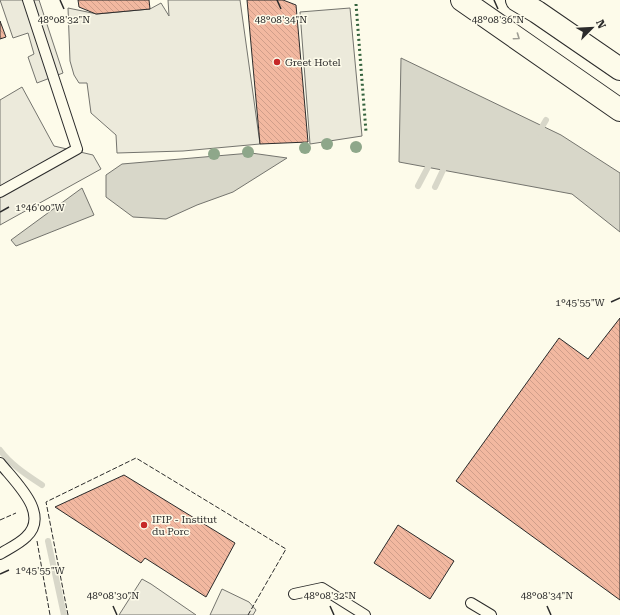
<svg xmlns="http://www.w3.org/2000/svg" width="620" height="615" font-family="'Roboto Serif',serif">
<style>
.parking{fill:#eceadb;stroke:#74746e}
.water{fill:#d8d7c9;stroke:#74746e}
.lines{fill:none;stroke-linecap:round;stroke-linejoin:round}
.stream{stroke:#d8d7c9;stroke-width:6}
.building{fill:url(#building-back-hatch);stroke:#2b2b2b}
.service-casing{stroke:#2b2b2b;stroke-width:12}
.primary-casing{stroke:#2b2b2b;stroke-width:24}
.service{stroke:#fdfbea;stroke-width:10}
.primary{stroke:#fdfbea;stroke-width:22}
.hedge{stroke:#34623c;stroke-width:3;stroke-dasharray:2 3;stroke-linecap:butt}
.fence{stroke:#2b2b2b;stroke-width:1;stroke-dasharray:5 2;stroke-linecap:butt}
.tree{fill:#8ea78a}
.oneway{stroke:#9e9d94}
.ticks{fill:none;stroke:#2b2b2b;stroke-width:1.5}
.poi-dot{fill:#c62828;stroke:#fdfbea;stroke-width:1.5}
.labels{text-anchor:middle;stroke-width:3;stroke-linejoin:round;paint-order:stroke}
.poi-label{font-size:10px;fill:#2b2b2b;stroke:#fdfbea;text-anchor:start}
.ticks-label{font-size:10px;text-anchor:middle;fill:#2b2b2b;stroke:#fdfbea;stroke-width:3;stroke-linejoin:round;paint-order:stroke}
</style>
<defs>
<pattern id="building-back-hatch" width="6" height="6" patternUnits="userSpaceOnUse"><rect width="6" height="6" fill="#f2b8a0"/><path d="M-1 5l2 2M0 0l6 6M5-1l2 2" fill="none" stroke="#d09e8a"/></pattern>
</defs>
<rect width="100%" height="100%" fill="#fdfbea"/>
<path class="parking" d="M 0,0 L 39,0 L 63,73 L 37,83 L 28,57 L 34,54 L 28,33 L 13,38 Z
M 168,0 L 240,0 L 260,144 L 183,151 L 117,153 L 116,135 L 91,113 L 87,83 L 79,83 L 74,75 L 70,61 L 68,8 L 97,14 L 150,9 L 161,3 L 169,16 Z
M 350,8 L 362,136 L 310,144 L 300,12 Z
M 22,87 L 54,146 L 93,155 L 101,169 L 0,225 L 0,100 Z
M 142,579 L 151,584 L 196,615 L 119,615 Z
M 222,589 L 249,602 L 256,610 L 253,615 L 210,615 Z"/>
<path class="water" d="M 401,58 L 561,135 L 620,173 L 620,232 L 572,194 L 399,162 Z
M 251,153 L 287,158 L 233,192 L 197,205 L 166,219 L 133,217 L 106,197 L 106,175 L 122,164 Z
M 82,188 L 94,215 L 16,246 L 11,240 Z"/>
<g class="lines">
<path class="stream" d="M 539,132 L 546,120
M 418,186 L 428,167
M 435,187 L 444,168
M 0,450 C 11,465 27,475 42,485
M 48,541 L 64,615"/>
</g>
<path class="building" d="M 78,0 L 149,0 L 150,9 L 96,14 L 79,7 Z
M 247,0 L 283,0 L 296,5 L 308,142 L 260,144 Z
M 0,21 L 6,37 L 0,39 Z
M 620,318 L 620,600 L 456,481 L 559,338 L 588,359 Z
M 124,475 L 235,543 L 206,597 L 145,558 L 141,563 L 55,507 Z
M 398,525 L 454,561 L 430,599 L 374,563 Z"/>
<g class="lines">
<defs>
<path id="service" d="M 0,192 L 77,149 L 28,0
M 0,463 C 15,482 51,514 26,537 C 19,544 8,549 0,554
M 294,594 L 322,588 L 365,615
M 471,603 L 491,615"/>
<path id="primary" d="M 462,0 L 620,110
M 517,0 L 537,12 L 620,69"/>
</defs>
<use href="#service" class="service-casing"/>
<use href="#primary" class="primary-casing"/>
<use href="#service" class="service"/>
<use href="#primary" class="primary"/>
<path class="hedge" d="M 356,4 L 366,132"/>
<path class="fence" d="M 0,520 L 16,513
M 37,541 L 50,615
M 68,615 L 46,502 L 136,458 L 286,549 L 248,615"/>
</g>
<g class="tree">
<circle cx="327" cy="144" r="6"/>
<circle cx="356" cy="147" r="6"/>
<circle cx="305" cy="148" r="6"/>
<circle cx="248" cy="152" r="6"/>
<circle cx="214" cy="154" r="6"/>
</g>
<defs><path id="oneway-chevron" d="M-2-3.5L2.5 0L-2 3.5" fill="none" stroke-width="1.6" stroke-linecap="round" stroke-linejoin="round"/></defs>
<use class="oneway" href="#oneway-chevron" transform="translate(517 37) rotate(35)"/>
<path class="ticks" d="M 60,0 L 64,9M 277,0 L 281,9M 494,0 L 498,9M 0,212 L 9,207M 611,302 L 620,298M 0,574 L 9,570M 113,606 L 117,615M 330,606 L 334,615M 547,606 L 551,615"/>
<g class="poi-dot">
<circle cx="277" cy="62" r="4"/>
<circle cx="144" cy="525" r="4"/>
</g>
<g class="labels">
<g class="poi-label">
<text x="285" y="66">Greet Hotel</text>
<text x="152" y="523">IFIP - Institut<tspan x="152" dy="12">du Porc</tspan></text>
</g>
</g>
<g class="ticks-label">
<text x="64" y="23">48°08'32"N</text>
<text x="281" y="23">48°08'34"N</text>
<text x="498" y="23">48°08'36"N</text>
<text x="40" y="211">1°46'00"W</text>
<text x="580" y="306">1°45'55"W</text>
<text x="40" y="574">1°45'55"W</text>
<text x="113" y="599">48°08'30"N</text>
<text x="330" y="599">48°08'32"N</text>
<text x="547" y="599">48°08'34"N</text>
</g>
<g transform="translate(592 28) rotate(66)" stroke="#fdfbea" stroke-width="3" paint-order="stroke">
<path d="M0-3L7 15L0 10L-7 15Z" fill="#2b2b2b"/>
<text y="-6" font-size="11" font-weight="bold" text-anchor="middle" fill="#2b2b2b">N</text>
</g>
</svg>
